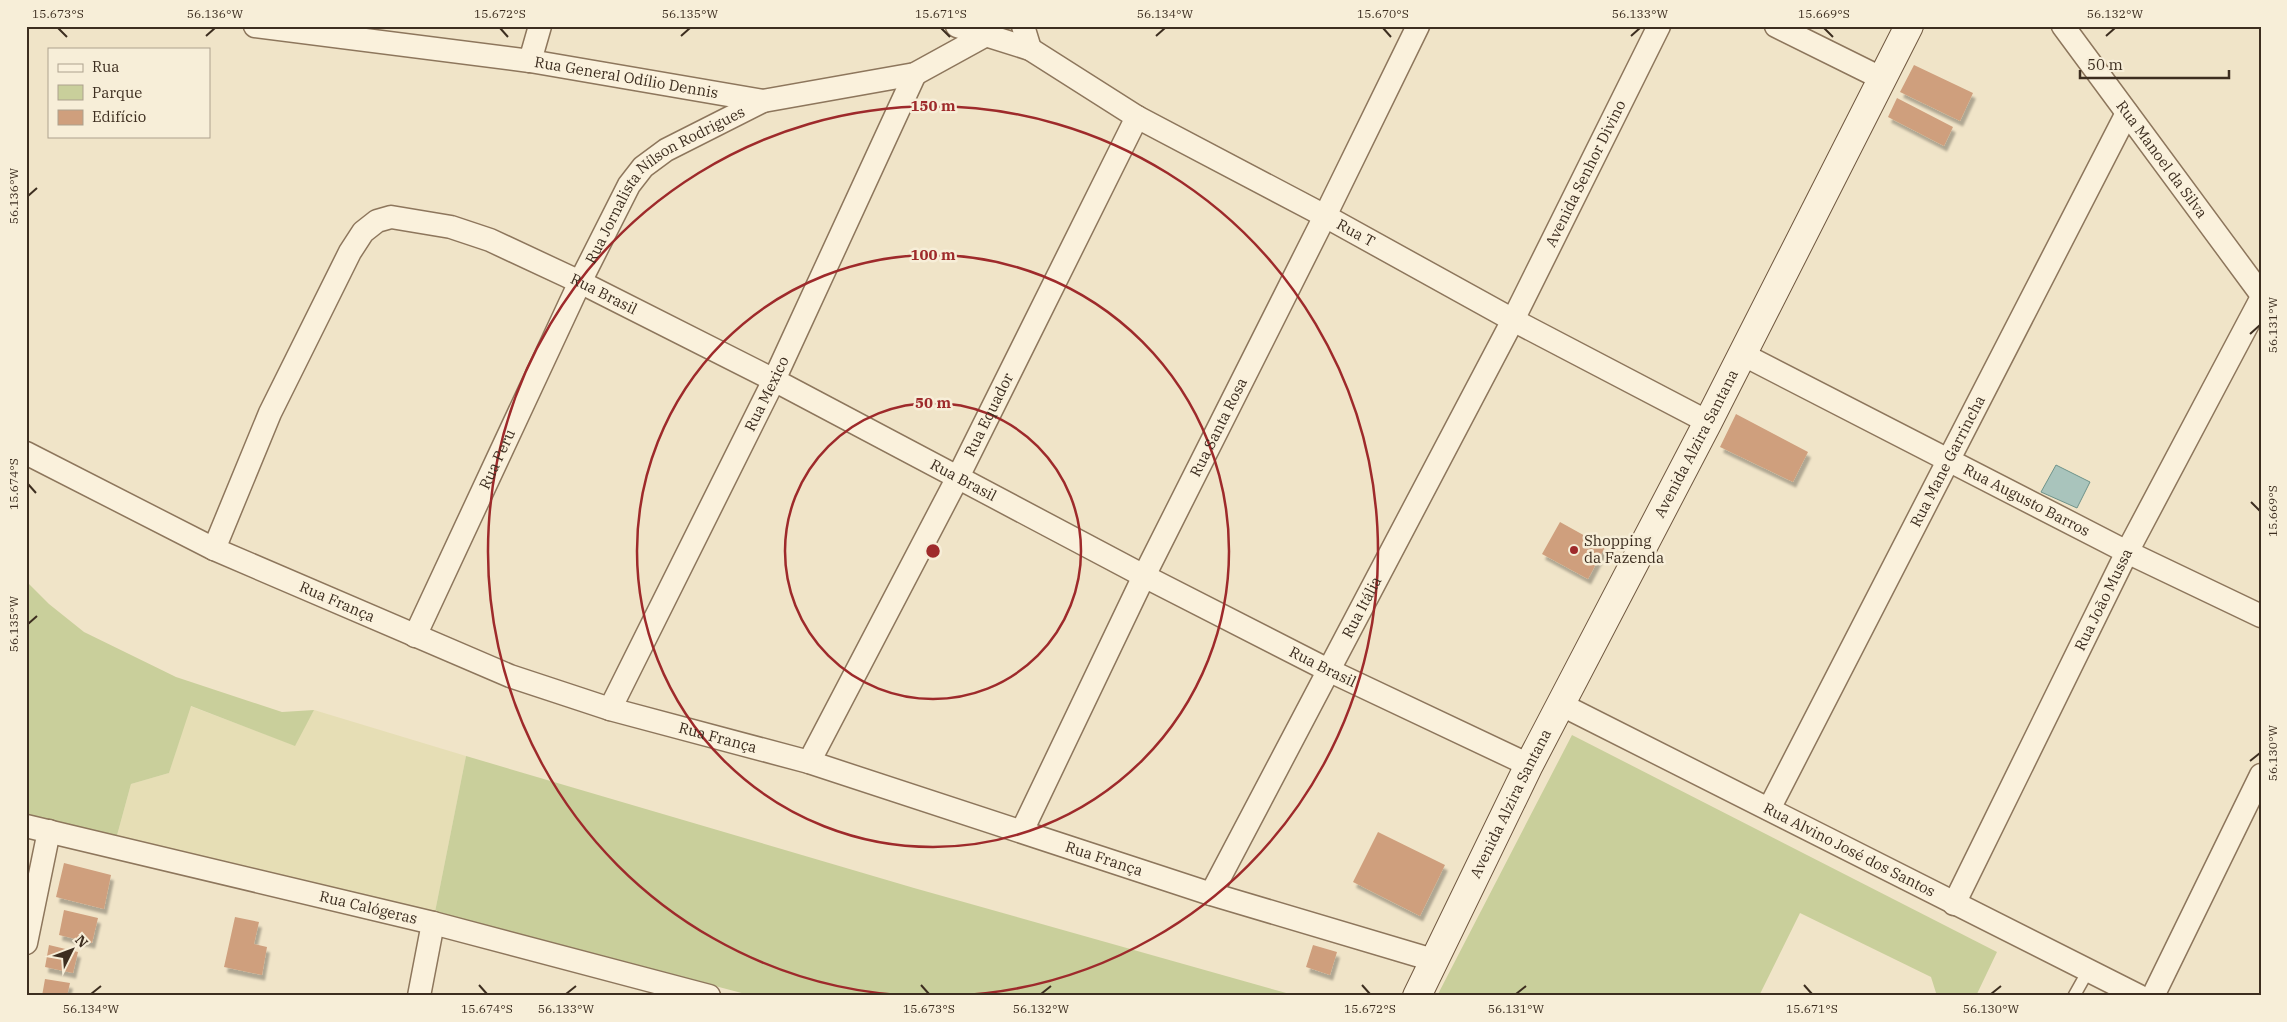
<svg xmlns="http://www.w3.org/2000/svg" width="2287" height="1022" font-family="'IBM Plex Serif',serif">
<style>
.farmland{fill:#e6deb5}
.green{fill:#c9cf9b}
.water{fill:#a9c4bc;stroke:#6f938a}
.building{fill:#cf9f7d;filter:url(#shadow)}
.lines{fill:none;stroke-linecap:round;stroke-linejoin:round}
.service-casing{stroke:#8d765c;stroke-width:14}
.minor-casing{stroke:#8d765c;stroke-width:25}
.secondary-casing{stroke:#6f573f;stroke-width:30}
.service{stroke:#faf1dc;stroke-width:11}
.minor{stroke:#faf1dc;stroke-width:22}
.secondary{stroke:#faf1dc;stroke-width:28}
.ticks{fill:none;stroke:#3d2e20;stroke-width:2}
.ring{fill:none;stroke:#9e2a2b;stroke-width:2.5}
.poi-dot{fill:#9e2a2b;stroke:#f7eed8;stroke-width:2}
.labels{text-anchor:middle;stroke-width:5;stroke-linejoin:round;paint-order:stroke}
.street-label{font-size:15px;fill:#3d2e20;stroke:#f7eed8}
.poi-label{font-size:15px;fill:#3d2e20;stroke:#f7eed8;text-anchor:start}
.centre{fill:#9e2a2b;stroke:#f7eed8;stroke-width:2.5}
.ring-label{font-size:15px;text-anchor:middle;font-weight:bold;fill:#9e2a2b;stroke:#f7eed8;stroke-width:5;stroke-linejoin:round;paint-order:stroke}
.neatline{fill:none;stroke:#3d2e20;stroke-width:2}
.ticks-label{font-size:12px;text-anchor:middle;fill:#3d2e20}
</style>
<defs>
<filter id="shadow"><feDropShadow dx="3" dy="5.5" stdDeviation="1" flood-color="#0004"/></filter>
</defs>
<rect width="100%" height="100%" fill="#f0e4c8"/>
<path class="farmland" d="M 190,706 L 294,745 L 314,710 L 466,756 L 435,912 L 116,839 L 131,784 L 169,773 Z"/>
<path class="green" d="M 26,581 L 49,604 L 84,632 L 176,677 L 282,712 L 314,710 L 295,746 L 191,706 L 169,773 L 131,784 L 116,839 L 26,818 Z
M 1572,735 L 1997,952 L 1976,996 L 1937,996 L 1931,977 L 1800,913 L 1759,996 L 1437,996 Z
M 466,756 L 914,888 L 1297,996 L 753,996 L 435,912 Z"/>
<path class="water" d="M 2056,465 L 2090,482 L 2077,508 L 2041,492 Z"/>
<path class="building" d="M 1914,65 L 1973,93 L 1960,121 L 1900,92 Z
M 1897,98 L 1953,127 L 1944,146 L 1888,117 Z
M 1736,414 L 1808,452 L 1793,482 L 1720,447 Z
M 1560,522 L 1605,547 L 1588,579 L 1542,554 Z
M 1378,832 L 1445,865 L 1420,916 L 1353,882 Z
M 64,863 L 111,875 L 104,909 L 56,897 Z
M 64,910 L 98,918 L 92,943 L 59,935 Z
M 235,917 L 259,922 L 254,944 L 267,947 L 262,975 L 224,967 Z
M 49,945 L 78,952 L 73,973 L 45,967 Z
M 1313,945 L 1337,952 L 1330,975 L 1306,967 Z
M 45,979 L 70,983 L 67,996 L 42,996 Z"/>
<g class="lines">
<defs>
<path id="service" d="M 2074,996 L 2088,971"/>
<g id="minor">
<path id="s1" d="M 255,26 L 530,61 L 763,101 L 915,74 L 986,35"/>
<path id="s2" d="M 957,26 L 1030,49 L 1137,117 L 1325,216 L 1513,320 L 1708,422"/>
<path d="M 1023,26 L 1030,49"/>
<path d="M 1776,26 L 1883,79"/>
<path id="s3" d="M 2063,26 L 2261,294"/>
<path d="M 530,61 L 540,26"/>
<path id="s4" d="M 1742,354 L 2127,552 L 2261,616"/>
<path id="s5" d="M 26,453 L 214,549 L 510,676 L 610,709 L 809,762 L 1211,894 L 1433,960"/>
<path id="s6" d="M 214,549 L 270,413 L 350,252 L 363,232 L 377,221 L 391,217 L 451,227 L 490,240 L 580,282 L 774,380 L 1144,576 L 1328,670 L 1529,765"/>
<path id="s7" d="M 415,636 L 580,282 L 629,185 L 643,167 L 666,150 L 763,101"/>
<path id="s8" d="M 1560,704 L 2139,996"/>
<path id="s9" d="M 610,709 L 774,380 L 915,74"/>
<path id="s10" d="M 809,762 L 958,477 L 1137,117"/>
<path id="s11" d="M 1769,809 L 2127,113"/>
<path id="s12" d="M 26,826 L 433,923 L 709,996"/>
<path id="s13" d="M 1022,831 L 1144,576 L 1325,216 L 1418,26"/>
<path id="s14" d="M 1211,894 L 1513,320 L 1659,26"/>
<path id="s15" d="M 1954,904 L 2127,552 L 2261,299"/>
<path d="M 26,943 L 49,831"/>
<path d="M 419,996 L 433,923"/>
<path d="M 2153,996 L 2261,775"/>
</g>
<g id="secondary">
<path id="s16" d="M 1417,996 L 1529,765 L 1708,422 L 1909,26"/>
</g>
</defs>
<use href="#service" class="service-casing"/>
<use href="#minor" class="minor-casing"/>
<use href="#secondary" class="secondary-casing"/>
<use href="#service" class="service"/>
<use href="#minor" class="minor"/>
<use href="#secondary" class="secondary"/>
</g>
<path class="ticks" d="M 58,28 L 67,37M 500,28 L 508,37M 941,28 L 950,37M 1383,28 L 1391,37M 1824,28 L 1833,37M 206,36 L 215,28M 681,36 L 690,28M 1156,36 L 1165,28M 1631,36 L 1640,28M 2106,36 L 2115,28M 28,196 L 37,188M 2250,334 L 2260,325M 28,484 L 36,493M 2251,502 L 2260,511M 28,624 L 37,616M 2250,761 L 2260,753M 479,985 L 487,994M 921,985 L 929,994M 1362,985 L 1370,994M 1804,985 L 1812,994M 91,994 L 101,986M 566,994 L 576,986M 1041,994 L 1051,986M 1516,994 L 1526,986M 1991,994 L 2001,986"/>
<g class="ring">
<circle cx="933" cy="551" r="148"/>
<circle cx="933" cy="551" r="296"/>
<path d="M917 996A445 445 0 1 1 949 996"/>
</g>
<circle class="poi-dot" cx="1574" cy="550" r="5"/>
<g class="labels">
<g class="street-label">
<text dy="5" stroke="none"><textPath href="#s1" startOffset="375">Rua General Odílio Dennis</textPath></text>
<text dy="5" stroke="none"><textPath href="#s3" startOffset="166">Rua Manoel da Silva</textPath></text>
<text dy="5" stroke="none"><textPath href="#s14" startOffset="812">Avenida Senhor Divino</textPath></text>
<text dy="5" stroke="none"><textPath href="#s7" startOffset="525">Rua Jornalista Nílson Rodrigues</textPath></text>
<text dy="5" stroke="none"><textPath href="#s2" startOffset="451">Rua T</textPath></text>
<text dy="5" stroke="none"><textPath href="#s6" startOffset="611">Rua Brasil</textPath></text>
<text dy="5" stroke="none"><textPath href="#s9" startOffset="352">Rua Mexico</textPath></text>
<text dy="5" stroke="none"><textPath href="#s10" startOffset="391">Rua Equador</textPath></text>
<text dy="5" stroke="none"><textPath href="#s13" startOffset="449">Rua Santa Rosa</textPath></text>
<text dy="5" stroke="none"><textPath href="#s16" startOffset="619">Avenida Alzira Santana</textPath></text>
<text dy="5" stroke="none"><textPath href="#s7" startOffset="195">Rua Peru</textPath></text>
<text dy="5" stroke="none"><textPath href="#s11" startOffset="391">Rua Mane Garrincha</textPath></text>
<text dy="5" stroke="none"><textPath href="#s6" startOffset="1016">Rua Brasil</textPath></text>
<text dy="5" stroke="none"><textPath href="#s4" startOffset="320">Rua Augusto Barros</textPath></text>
<text dy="5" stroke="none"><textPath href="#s15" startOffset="339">Rua João Mussa</textPath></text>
<text dy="5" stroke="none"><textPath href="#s5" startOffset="345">Rua França</textPath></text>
<text dy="5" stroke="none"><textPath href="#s14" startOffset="324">Rua Itália</textPath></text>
<text dy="5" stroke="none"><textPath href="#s6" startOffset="1421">Rua Brasil</textPath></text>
<text dy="5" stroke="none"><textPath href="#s5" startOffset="750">Rua França</textPath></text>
<text dy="5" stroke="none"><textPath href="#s16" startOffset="214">Avenida Alzira Santana</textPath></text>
<text dy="5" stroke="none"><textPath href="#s8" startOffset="324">Rua Alvino José dos Santos</textPath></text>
<text dy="5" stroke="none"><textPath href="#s5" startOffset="1155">Rua França</textPath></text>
<text dy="5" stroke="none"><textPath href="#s12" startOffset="352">Rua Calógeras</textPath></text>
</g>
<g class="poi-label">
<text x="1584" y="546">Shopping<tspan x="1584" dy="17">da Fazenda</tspan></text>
</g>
</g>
<circle cx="933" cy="551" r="8" class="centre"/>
<g class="ring-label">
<text x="933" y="111">150 m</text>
<text x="933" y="260">100 m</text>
<text x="933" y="408">50 m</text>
</g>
<rect width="2287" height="1022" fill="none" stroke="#f7eed8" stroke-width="55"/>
<rect x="48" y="48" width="162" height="90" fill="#f7eed8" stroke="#ada18e"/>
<rect x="58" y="64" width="25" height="8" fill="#faf1dc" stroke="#ada18e"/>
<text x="92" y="72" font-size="15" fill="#3d2e20">Rua</text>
<rect x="58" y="85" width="25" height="15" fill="#c9cf9b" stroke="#ada18e"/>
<text x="92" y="98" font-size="15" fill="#3d2e20">Parque</text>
<rect x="58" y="110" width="25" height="15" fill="#cf9f7d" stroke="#ada18e"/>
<text x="92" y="122" font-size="15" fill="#3d2e20">Edifício</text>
<g transform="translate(72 950) rotate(48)" stroke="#f7eed8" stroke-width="4" paint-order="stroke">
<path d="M0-4L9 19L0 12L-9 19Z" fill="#3d2e20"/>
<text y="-8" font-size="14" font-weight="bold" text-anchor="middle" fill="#3d2e20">N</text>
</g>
<path d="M2080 70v8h149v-8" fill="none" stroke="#3d2e20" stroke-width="2.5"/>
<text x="2087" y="70" font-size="15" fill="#3d2e20" stroke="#f7eed8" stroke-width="4" paint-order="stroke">50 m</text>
<rect x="28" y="28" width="2232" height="966" class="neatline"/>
<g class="ticks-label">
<text x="58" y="18">15.673°S</text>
<text x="215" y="18">56.136°W</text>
<text x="500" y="18">15.672°S</text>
<text x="690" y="18">56.135°W</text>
<text x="941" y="18">15.671°S</text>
<text x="1165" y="18">56.134°W</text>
<text x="1383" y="18">15.670°S</text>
<text x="1640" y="18">56.133°W</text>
<text x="1824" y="18">15.669°S</text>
<text x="2115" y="18">56.132°W</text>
<text transform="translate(14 196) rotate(-90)" y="4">56.136°W</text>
<text transform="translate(2273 325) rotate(-90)" y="4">56.131°W</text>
<text transform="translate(14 484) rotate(-90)" y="4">15.674°S</text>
<text transform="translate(2273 511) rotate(-90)" y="4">15.669°S</text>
<text transform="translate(14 624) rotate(-90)" y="4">56.135°W</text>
<text transform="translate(2273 753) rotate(-90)" y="4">56.130°W</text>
<text x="91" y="1013">56.134°W</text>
<text x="487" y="1013">15.674°S</text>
<text x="566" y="1013">56.133°W</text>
<text x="929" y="1013">15.673°S</text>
<text x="1041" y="1013">56.132°W</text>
<text x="1370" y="1013">15.672°S</text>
<text x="1516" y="1013">56.131°W</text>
<text x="1812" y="1013">15.671°S</text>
<text x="1991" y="1013">56.130°W</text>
</g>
</svg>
